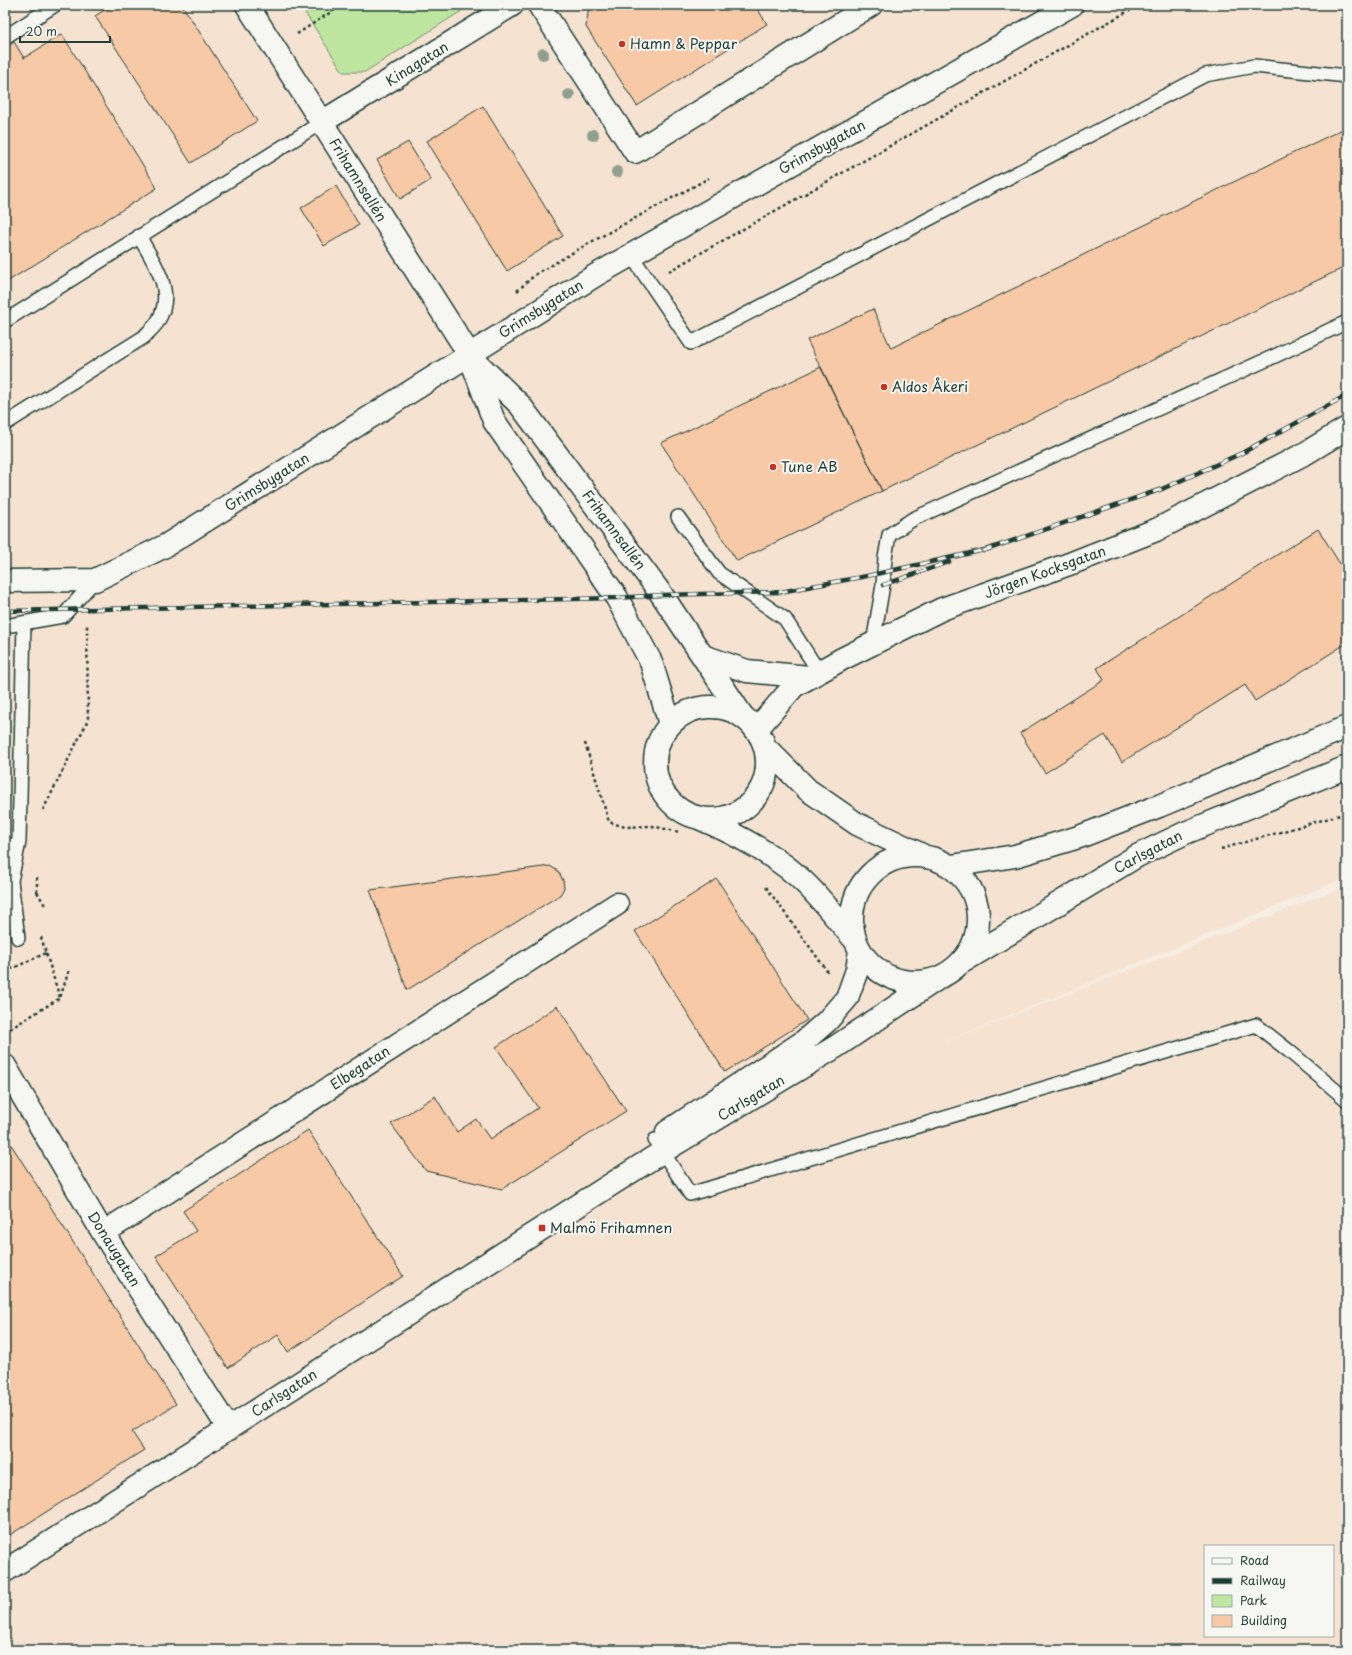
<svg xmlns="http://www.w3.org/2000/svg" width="1352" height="1655" font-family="'Playpen Sans',sans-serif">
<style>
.built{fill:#f6e2d1;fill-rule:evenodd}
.green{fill:#bfe6a1;stroke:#6f926a}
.building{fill:#f7c9a6;stroke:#1f3d34}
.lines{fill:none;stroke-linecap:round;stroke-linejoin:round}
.lane-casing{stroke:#1f3d34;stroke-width:16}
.street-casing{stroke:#1f3d34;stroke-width:25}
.secondary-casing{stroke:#1f3d34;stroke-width:25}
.path{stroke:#1f3d34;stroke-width:2.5;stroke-dasharray:3 3;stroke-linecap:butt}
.lane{stroke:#f6f6f2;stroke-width:13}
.street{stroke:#f6f6f2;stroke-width:22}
.secondary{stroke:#f6f6f2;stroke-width:22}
.rail-casing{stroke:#1f3d34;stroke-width:4.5}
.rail{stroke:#f6f6f2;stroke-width:3;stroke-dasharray:9;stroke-linecap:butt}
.tree{fill:#919f8f}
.poi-dot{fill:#c8321e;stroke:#f6f6f2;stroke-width:1.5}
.labels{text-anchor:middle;stroke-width:4;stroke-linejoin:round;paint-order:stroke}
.poi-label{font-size:14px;fill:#1f3d34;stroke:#f6f6f2;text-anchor:start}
.street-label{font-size:14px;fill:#1f3d34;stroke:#f6f6f2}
</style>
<rect width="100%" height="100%" fill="#f6ede3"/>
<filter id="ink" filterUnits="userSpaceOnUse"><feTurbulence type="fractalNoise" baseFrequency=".025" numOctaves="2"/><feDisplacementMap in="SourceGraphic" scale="8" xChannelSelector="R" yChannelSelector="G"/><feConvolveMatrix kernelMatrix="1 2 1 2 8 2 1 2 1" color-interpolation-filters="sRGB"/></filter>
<g filter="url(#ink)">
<path class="built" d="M 5,5 L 1347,5 L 1347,877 L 932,1047 L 1347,886 L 1347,1650 L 5,1650 ZM 1205,1546 L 1333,1546 L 1333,1636 L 1205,1636 Z"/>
<path class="green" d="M 300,5 L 471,5 L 365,72 L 343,72 Z"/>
<path class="building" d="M 112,5 L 182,5 L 257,121 L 191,163 L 95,16 Z
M 589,5 L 755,5 L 767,24 L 637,106 L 586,27 Z
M 62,34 L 157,188 L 5,283 L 5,48 L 14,42 L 24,58 Z
M 483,106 L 563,236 L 507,271 L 427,141 Z
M 1347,127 L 1347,266 L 882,491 L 807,340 L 873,309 L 891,348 Z
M 408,142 L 431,180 L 400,199 L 377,160 Z
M 336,186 L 359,225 L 324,246 L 301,208 Z
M 821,367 L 882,491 L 737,561 L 661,443 Z
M 1318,529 L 1347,575 L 1347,643 L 1255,701 L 1245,685 L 1122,762 L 1105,735 L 1045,773 L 1020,733 L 1104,680 L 1097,668 Z
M 550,866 L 558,871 L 563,880 L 564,888 L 560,895 L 407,990 L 370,890 Z
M 717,879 L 807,1020 L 725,1072 L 635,931 Z
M 557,1006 L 626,1111 L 502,1189 L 426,1171 L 391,1124 L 435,1096 L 457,1132 L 476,1119 L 490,1139 L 538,1108 L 496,1047 Z
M 308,1130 L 403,1276 L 288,1352 L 278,1335 L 228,1368 L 156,1256 L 196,1231 L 183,1211 Z
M 5,1135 L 176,1404 L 132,1432 L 144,1450 L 5,1538 Z"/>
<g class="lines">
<defs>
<path id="lane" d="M 5,37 L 55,5
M 631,255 L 691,343 L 1205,75 L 1254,66 L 1347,76
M 5,321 L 322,122
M 5,424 L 144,337 C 148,332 155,327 158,321 C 176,291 154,263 139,236
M 678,517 L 719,573 L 785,619 L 819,672
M 5,626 L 63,616 L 95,580
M 873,643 L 883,585 L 885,558 L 889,535 L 913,519 L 1277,355 L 1347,322
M 5,849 L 19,842 L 24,623
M 18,938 L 11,881 L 19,842
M 655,1140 L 690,1194 L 1256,1025 L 1289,1051 L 1347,1100"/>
<path id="street" d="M 247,5 L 469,354 L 494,421 L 617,598 L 651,662 L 670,724
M 539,5 L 635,152 L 871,5
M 322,122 L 512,5
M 474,360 L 520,405 L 662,595 L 743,717
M 5,581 L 95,580 L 165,546 L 596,275 L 1072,5
M 703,656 L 747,671 L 809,677
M 756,730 L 794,686 L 842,659 L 942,609 L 1072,563 L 1156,530 L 1306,453 L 1347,428
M 5,1066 L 103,1233 L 229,1429
M 103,1233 L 617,904"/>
<path id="secondary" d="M655 763a56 56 0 1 1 112 0a56 56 0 1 1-112 0Z
M 764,746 L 808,790 L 857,824 L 922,855
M 701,819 C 736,834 781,858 807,885 C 824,902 839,922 855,940
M852 919a63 63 0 1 1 126 0a63 63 0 1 1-126 0Z
M 951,866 L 1015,856 L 1079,837 L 1159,806 L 1347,727
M 962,962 L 1137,856 L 1185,833 L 1347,767
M 667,1132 L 803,1042 L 827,1021 L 847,998 L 857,970 L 860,950
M 5,1571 L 662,1152 L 837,1046 L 937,979"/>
</defs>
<use href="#lane" class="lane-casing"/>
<use href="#street" class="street-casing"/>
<use href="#secondary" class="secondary-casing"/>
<path class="path" d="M 297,34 L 342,5
M 669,271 L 1139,5
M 517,291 L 536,274 L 593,241 L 709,178
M 585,743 L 609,822 L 625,827 L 652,826 L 679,832
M 43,810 L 88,720 L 87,623
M 1221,849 L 1347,813
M 766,887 L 828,972
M 37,892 L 37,875
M 37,892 L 46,907
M 41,937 L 60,998
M 5,972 L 46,953
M 5,1032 L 60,998 L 69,970"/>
<use href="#lane" class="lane"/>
<use href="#street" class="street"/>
<use href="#secondary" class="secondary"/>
<defs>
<path id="rail" d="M 983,551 L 1162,489 L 1242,453 L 1347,395
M 883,585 L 949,562
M 5,611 L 617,598 L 662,595 L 780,592 L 867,576 L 989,549"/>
</defs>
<use href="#rail" class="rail-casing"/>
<use href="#rail" class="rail"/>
</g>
<g class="tree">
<circle cx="543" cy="54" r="6"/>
<circle cx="569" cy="95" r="6"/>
<circle cx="593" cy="135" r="6"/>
<circle cx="617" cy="172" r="6"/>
</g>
</g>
<g class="poi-dot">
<circle cx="622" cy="44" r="4"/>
<circle cx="884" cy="387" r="4"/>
<circle cx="773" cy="467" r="4"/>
<rect x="538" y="1224" width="8" height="8" rx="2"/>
</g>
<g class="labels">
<g class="poi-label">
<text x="630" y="49">Hamn &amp; Peppar</text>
<text x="892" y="392">Aldos Åkeri</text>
<text x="781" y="472">Tune AB</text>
<text x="550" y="1233">Malmö Frihamnen</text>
</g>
<g class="street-label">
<text transform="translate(417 64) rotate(-32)" y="5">Kinagatan</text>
<text transform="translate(822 147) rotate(-29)" y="5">Grimsbygatan</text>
<text transform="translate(358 180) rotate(58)" y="5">Frihamnsallén</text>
<text transform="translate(541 309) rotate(-32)" y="5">Grimsbygatan</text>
<text transform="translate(267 482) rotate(-32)" y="5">Grimsbygatan</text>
<text transform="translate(614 530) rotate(53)" y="5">Frihamnsallén</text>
<text transform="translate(1045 572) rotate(-20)" y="5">Jörgen Kocksgatan</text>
<text transform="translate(1148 852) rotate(-28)" y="5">Carlsgatan</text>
<text transform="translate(360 1068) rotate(-33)" y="5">Elbegatan</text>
<text transform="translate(751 1098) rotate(-31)" y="5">Carlsgatan</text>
<text transform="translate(114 1249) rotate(58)" y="5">Donaugatan</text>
<text transform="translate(284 1393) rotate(-33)" y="5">Carlsgatan</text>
</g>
</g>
<rect width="1352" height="1655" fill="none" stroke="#f6f6f2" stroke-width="20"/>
<rect x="10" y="10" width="1332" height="1635" fill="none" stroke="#1f3d34" stroke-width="1.5" filter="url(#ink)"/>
<rect x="1204" y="1545" width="130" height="92" fill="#f6f6f2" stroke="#a0aca6"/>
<rect x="1212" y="1558" width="20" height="6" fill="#f6f6f2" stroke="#a0aca6"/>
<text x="1240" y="1565" font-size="12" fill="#1f3d34">Road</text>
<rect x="1212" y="1578" width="20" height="6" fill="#1f3d34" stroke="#a0aca6"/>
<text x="1240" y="1585" font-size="12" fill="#1f3d34">Railway</text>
<rect x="1212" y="1595" width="20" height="12" fill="#bfe6a1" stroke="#a0aca6"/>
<text x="1240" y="1605" font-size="12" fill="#1f3d34">Park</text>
<rect x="1212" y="1615" width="20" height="12" fill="#f7c9a6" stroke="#a0aca6"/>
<text x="1240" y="1625" font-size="12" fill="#1f3d34">Building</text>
<path d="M20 36v6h90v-6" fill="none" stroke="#1f3d34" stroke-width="2"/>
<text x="26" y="36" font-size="12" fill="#1f3d34" stroke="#f6f6f2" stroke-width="3" paint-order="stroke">20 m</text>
</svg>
